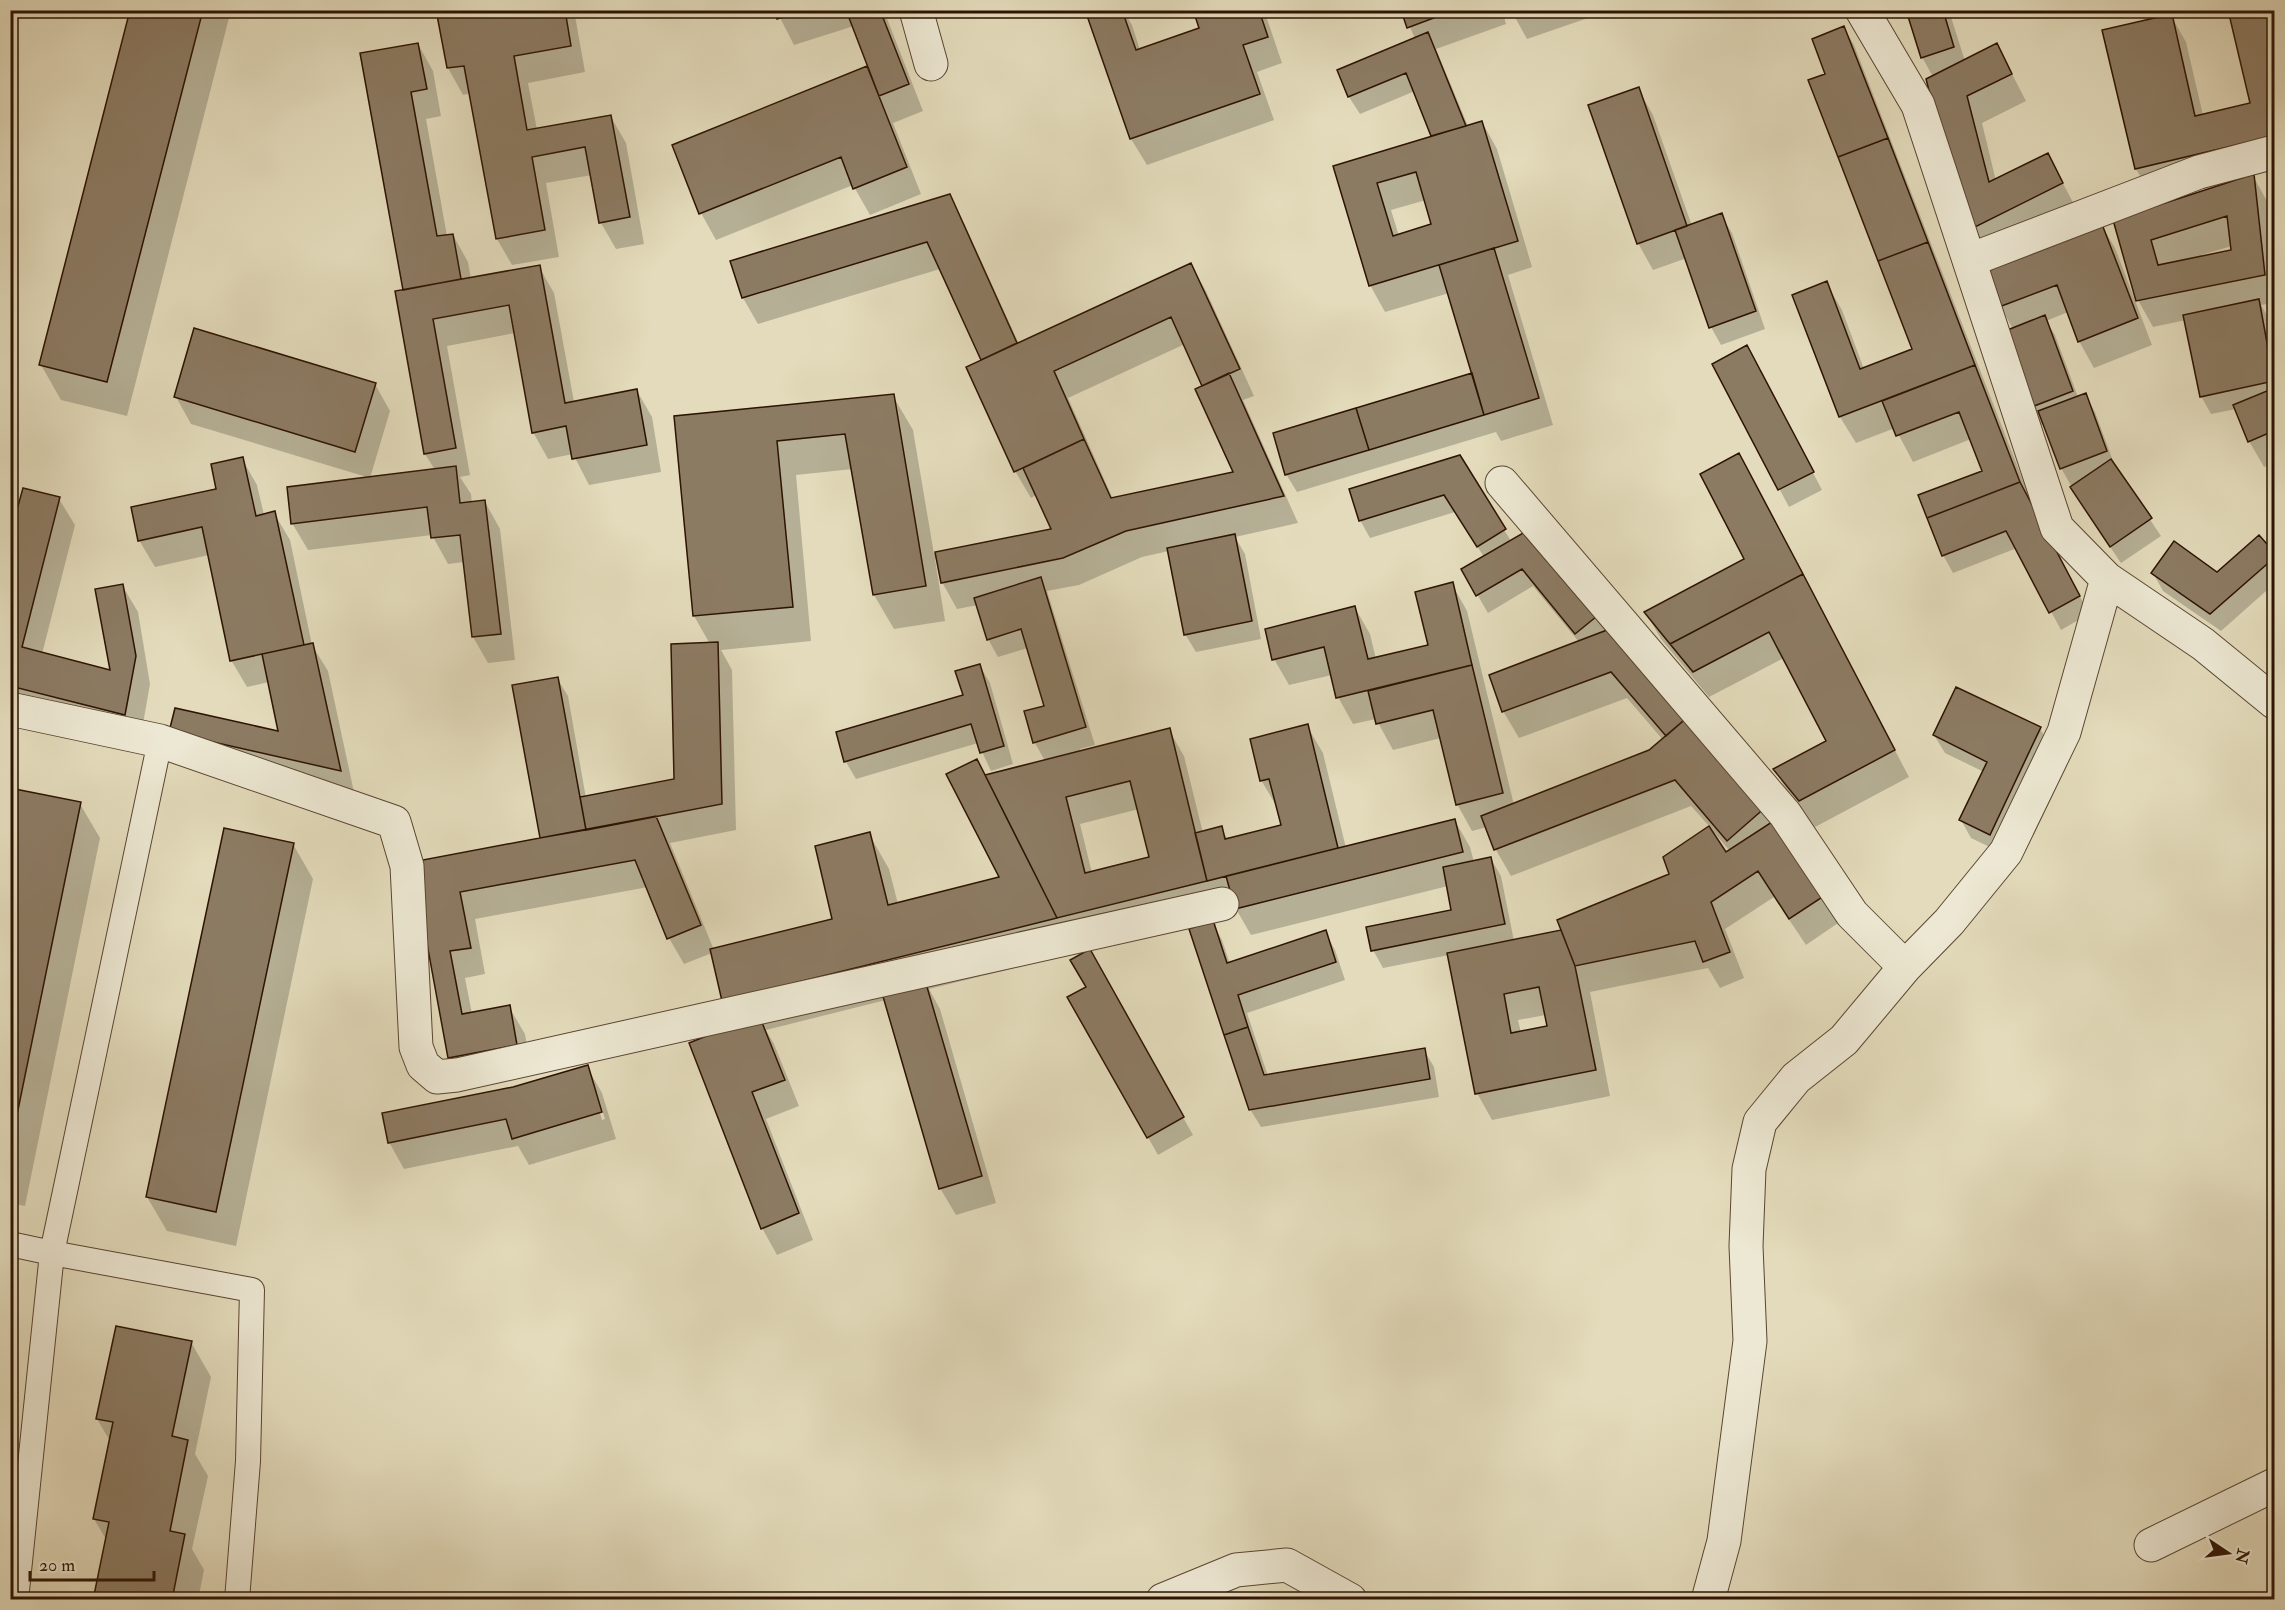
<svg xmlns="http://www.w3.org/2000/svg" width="2285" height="1610" font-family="'IM FELL Double Pica',serif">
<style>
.shadow{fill:#0003;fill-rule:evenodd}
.building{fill:#8c7b63;stroke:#2d1303;stroke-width:1.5;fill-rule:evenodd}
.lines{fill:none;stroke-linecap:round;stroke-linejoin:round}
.lane-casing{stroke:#5a4531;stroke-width:26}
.street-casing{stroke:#5a4531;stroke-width:35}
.lane{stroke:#ede8d3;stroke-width:24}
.street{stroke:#ede8d3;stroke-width:33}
</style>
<rect width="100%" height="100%" fill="#e3dbbb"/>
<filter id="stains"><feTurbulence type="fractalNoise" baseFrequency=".00333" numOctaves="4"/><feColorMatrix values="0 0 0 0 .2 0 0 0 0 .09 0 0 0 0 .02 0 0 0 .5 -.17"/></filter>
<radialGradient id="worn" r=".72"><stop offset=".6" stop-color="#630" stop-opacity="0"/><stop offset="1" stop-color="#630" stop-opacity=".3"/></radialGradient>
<path class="shadow" d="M 132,10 L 231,10 L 127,416 L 61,400 L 41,365 Z
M 438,10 L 574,10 L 585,72 L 528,83 L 537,130 L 611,117 L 626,143 L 644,244 L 616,249 L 601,223 L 592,175 L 546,183 L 559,257 L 512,265 L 497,239 L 471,93 L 463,95 L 448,68 Z
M 776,10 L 902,10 L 886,16 L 923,111 L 893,123 L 921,194 L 870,215 L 853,185 L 716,240 L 701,213 L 674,146 L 869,67 L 854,26 L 794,45 Z
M 1087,10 L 1123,10 L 1132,25 L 1140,50 L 1201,29 L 1195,10 L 1264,10 L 1282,63 L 1257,72 L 1274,120 L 1147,165 L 1131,139 Z
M 1403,10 L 1502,10 L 1506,24 L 1436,49 L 1468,126 L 1482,122 L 1497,149 L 1532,267 L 1508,275 L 1553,425 L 1501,441 L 1496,432 L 1297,492 L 1286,474 L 1474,374 L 1449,293 L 1385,312 L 1370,285 L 1335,167 L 1433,137 L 1415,91 L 1360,114 L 1349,97 L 1339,71 L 1415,39 ZM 1426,200 L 1433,225 L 1399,236 L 1391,210 Z
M 1511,10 L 1586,10 L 1588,18 L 1527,39 Z
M 1907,10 L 1952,10 L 1951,17 L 1965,61 L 1997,45 L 2026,101 L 1982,123 L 1996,181 L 2048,155 L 2077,210 L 1981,258 L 1933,77 L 1922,57 Z
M 2230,10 L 2274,10 L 2274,166 L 2151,195 L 2136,169 L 2171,16 L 2186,42 L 2203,115 L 2252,104 Z
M 1844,28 L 1854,45 L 2034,509 L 2089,614 L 2061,630 L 2017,548 L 1953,573 L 1943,555 L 1984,471 L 1971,439 L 1913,462 L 1895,428 L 1856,443 L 1840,417 L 1794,296 L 1826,283 L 1842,310 L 1864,369 L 1914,350 L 1827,75 Z
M 418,44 L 433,71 L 441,116 L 426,119 L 447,236 L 453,235 L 468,262 L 471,279 L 539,267 L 554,293 L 574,402 L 637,391 L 652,417 L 661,472 L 589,485 L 573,454 L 548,459 L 533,432 L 515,333 L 447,346 L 470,475 L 460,477 L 471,494 L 472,504 L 485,502 L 500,529 L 515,660 L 488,663 L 473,637 L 464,562 L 448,564 L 432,535 L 308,550 L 292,523 L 435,470 L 425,454 L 396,293 L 404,291 L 361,54 Z
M 1638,89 L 1653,115 L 1692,226 L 1721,215 L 1732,233 L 1765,329 L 1721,345 L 1711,327 L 1687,258 L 1653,270 L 1638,243 Z
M 2253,176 L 2268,203 L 2274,259 L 2274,303 L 2261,305 L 2269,319 L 2274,347 L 2274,463 L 2264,467 L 2249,441 L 2236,409 L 2211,414 L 2201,396 L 2186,320 L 2153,327 L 2138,300 L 2115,221 ZM 2232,246 L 2232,251 L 2202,257 L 2201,255 Z
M 949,196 L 964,223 L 1019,344 L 1191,265 L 1206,291 L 1254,396 L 1243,400 L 1298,523 L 1235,537 L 1245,554 L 1261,639 L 1196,652 L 1185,634 L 1169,551 L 1142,557 L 1079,585 L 1047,591 L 1095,745 L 1080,749 L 1081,752 L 1169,730 L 1184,756 L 1203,833 L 1221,828 L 1228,840 L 1282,826 L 1277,807 L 1261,780 L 1307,726 L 1323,753 L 1346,848 L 1455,821 L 1470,847 L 1474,862 L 1491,859 L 1501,876 L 1514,941 L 1563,931 L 1671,875 L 1710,827 L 1691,806 L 1511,876 L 1496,850 L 1487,827 L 1472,831 L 1457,804 L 1441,738 L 1393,750 L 1376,719 L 1353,724 L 1338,697 L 1332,675 L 1289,685 L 1274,659 L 1355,608 L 1370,634 L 1376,659 L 1430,646 L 1452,584 L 1467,611 L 1514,805 L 1650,752 L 1663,740 L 1627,698 L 1519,738 L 1503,711 L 1579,642 L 1533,586 L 1488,613 L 1463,570 L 1484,557 L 1455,512 L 1370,538 L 1360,520 L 1459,457 L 1511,541 L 1531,530 L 1766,806 L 1841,921 L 1806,945 L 1774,897 L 1725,929 L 1744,978 L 1720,988 L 1708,968 L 1590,992 L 1610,1096 L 1492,1120 L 1477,1093 L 1449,955 L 1383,968 L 1373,950 L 1452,911 L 1448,886 L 1251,935 L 1236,909 L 1076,953 L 929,989 L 940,1009 L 996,1203 L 956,1215 L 940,1188 L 886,1000 L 766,1030 L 774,1044 L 799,1106 L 766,1119 L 813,1240 L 777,1255 L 762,1228 L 738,1026 L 712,953 L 684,964 L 669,938 L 648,887 L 475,919 L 485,974 L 465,978 L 472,1014 L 509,1007 L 525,1034 L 531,1071 L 465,1084 L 449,1058 L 414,863 L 542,839 L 557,678 L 568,696 L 586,798 L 676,780 L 710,644 L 694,616 L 676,417 L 893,396 L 913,430 L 934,554 L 1053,531 L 1036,495 L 1031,498 L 1015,471 L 983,361 L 940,269 L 758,324 L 743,298 ZM 1185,344 L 1204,386 L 1235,473 L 1113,499 L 1068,398 ZM 853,469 L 874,595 L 894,629 L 945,621 L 935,559 L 938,559 L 942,582 L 957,609 L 978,605 L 988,639 L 998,657 L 1028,648 L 1046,707 L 1026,712 L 1035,743 L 1045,761 L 985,776 L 1001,878 L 898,904 L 889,869 L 869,834 L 834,920 L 714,950 L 670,843 L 736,830 L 732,670 L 721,650 L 811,641 L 796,475 ZM 1139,809 L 1151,858 L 1092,873 L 1080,824 ZM 1712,830 L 1730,851 L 1725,854 L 1710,831 ZM 1546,1015 L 1549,1027 L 1521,1033 L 1518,1020 Z
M 2099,221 L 2115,248 L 2152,345 L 2094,368 L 2079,341 L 2068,312 L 2046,321 L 2055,335 L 2078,397 L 2085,395 L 2095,412 L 2116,469 L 2161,536 L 2121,563 L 2082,505 L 2061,468 L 2044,424 L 2041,425 L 2031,407 L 2013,329 L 2000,306 Z
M 1714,365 L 1757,365 L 1822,490 L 1789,507 Z
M 375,384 L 390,411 L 370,478 L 191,424 L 176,397 Z
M 242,459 L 257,485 L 264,515 L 274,513 L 290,540 L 312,645 L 328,671 L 355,797 L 171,732 L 280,733 L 269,682 L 247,687 L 231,660 L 209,555 L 155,567 L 139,540 L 218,490 Z
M 1754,482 L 1909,777 L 1815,827 L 1790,796 L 1775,770 L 1828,742 L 1784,658 L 1709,697 L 1661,639 L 1646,613 L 1746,560 Z
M 59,499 L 75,525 L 42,654 L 111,672 L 122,585 L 138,612 L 150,684 L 140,741 L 10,708 L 10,541 Z
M 2259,537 L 2274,555 L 2274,584 L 2221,631 L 2163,591 L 2153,573 L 2217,574 Z
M 980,666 L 990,683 L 1013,764 L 991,771 L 978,743 L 856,779 L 846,762 L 837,733 L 964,696 Z
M 2040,729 L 2051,746 L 2000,852 L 1971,838 L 1961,820 L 1984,772 L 1945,753 L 1934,735 Z
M 10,789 L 80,804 L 100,838 L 25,1206 L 10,1203 Z
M 293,844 L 313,879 L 236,1246 L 167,1231 L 147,1197 Z
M 1212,922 L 1222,940 L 1230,964 L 1325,932 L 1335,950 L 1345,980 L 1247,1013 L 1268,1076 L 1424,1050 L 1434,1067 L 1439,1097 L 1261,1127 L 1250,1109 Z
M 1089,951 L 1193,1135 L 1158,1155 L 1069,998 L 1088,988 Z
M 587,1067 L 602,1093 L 616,1139 L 529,1165 L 518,1146 L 404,1169 L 389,1142 L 513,1089 ZM 594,1093 L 597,1093 L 605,1119 L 602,1120 Z
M 191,1342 L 211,1377 L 195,1454 L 208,1476 L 192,1549 L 204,1570 L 198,1600 L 94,1600 L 107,1541 L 94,1519 L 110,1441 L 97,1419 Z"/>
<path class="building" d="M 130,10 L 203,10 L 107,382 L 39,365 Z
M 436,10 L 565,10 L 571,46 L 514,56 L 527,130 L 611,115 L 630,217 L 599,223 L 585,147 L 532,157 L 545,230 L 496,239 L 464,66 L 447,68 Z
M 774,10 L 805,10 L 777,19 Z
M 846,10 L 880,10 L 909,84 L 879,96 Z
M 1085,10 L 1122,10 L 1136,50 L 1199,28 L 1193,10 L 1259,10 L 1268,37 L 1243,45 L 1260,94 L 1130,139 Z
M 1401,10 L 1455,10 L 1407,28 Z
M 1906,10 L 1943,10 L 1954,47 L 1921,58 Z
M 2228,10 L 2274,10 L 2274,136 L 2135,169 L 2102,30 L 2172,14 L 2195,116 L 2250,103 Z
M 1844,26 L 1888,138 L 1838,157 L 1808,80 L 1825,74 L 1812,39 Z
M 1428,32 L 1466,126 L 1431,136 L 1406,73 L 1348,97 L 1337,70 Z
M 418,43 L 427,89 L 411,92 L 437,236 L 453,234 L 461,279 L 403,290 L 360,53 Z
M 1997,43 L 2012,74 L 1967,96 L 1989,182 L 2048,153 L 2063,183 L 1965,232 L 1926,79 Z
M 867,66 L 907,167 L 853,189 L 841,157 L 699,214 L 672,145 Z
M 1639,87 L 1687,226 L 1637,244 L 1588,105 Z
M 1482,121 L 1518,241 L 1369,286 L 1333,166 ZM 1416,172 L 1431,224 L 1393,236 L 1377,183 Z
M 1888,138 L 1928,242 L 1878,261 L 1838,157 Z
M 2254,174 L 2265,275 L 2136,301 L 2113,220 ZM 2227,216 L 2231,250 L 2158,265 L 2151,240 Z
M 950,194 L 1017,343 L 981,360 L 927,242 L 742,298 L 730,261 Z
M 1722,213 L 1756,311 L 1709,328 L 1675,230 Z
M 2100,219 L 2138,318 L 2078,342 L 2057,285 L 1999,307 L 1983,265 Z
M 1928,242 L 1975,365 L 1839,417 L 1792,295 L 1827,281 L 1860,369 L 1912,349 L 1878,261 Z
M 1494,248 L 1539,398 L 1484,415 L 1439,265 Z
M 1191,263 L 1240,369 L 1202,386 L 1171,317 L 1054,371 L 1084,439 L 1014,472 L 966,367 Z
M 540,265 L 565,403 L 637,389 L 647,445 L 572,459 L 566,426 L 532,433 L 509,305 L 433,319 L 456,448 L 424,454 L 395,291 Z
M 2259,299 L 2274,381 L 2200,397 L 2183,315 Z
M 2045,315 L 2073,391 L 2029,408 L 2000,333 Z
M 194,328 L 376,383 L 355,452 L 174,397 Z
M 1747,345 L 1814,472 L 1778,490 L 1712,364 Z
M 1975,365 L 2020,482 L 1927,518 L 1918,495 L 1982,471 L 1959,412 L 1896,436 L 1882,401 Z
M 1229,373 L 1284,496 L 1126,531 L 1063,558 L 941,583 L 935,552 L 1051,529 L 1023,468 L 1084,439 L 1111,498 L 1233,472 L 1195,389 Z
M 1472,373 L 1484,415 L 1369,450 L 1356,408 Z
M 2274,388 L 2274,441 L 2271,432 L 2248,442 L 2233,405 Z
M 2086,393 L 2107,451 L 2060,469 L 2038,411 Z
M 894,394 L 926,586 L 873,595 L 845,434 L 777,441 L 793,607 L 693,616 L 674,416 Z
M 1356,408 L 1369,450 L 1285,475 L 1273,433 Z
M 1739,453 L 1803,574 L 1670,644 L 1644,612 L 1744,559 L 1700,474 Z
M 1460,455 L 1506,529 L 1477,547 L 1444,495 L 1359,521 L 1349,489 Z
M 243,457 L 256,516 L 275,511 L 304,645 L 230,661 L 202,527 L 138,541 L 131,507 L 216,489 L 211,464 Z
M 2111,459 L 2152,518 L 2110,547 L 2070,487 Z
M 456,466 L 460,503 L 485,500 L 501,634 L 472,637 L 460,535 L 431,538 L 427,507 L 291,524 L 287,487 Z
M 2020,482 L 2080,596 L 2049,613 L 2006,531 L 1942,556 L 1927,518 Z
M 23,488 L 60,497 L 22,647 L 110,670 L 95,589 L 123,584 L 136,656 L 125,715 L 10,686 L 10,535 Z
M 1532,528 L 1602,612 L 1575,634 L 1522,569 L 1476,596 L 1461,569 Z
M 1235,534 L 1252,621 L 1184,635 L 1167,548 Z
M 2259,535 L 2274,552 L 2274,558 L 2210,614 L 2151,573 L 2174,541 L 2217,572 Z
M 1803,574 L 1895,750 L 1799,801 L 1773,769 L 1826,741 L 1769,632 L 1693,672 L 1670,644 Z
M 1041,577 L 1086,727 L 1033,743 L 1024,711 L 1044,706 L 1021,629 L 987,640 L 974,598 Z
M 1453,582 L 1472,665 L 1336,698 L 1324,647 L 1272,660 L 1265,629 L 1355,606 L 1368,659 L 1428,645 L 1415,592 Z
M 1615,627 L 1690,715 L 1666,736 L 1611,672 L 1502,712 L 1489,675 Z
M 718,642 L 722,804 L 586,830 L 580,797 L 674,779 L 671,644 Z
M 313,643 L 341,771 L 169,732 L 175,708 L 278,731 L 262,654 Z
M 980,664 L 1004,746 L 980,753 L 971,724 L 844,762 L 836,732 L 963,695 L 955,671 Z
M 1472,665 L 1503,793 L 1456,805 L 1433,710 L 1376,724 L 1368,691 Z
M 558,677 L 586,830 L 540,838 L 512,685 Z
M 1956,687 L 2041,727 L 1990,835 L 1959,820 L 1987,762 L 1933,735 Z
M 1690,715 L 1767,806 L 1727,841 L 1675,780 L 1494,850 L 1481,816 L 1649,750 Z
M 1308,724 L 1338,848 L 1207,881 L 1195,833 L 1222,826 L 1225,839 L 1281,825 L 1269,779 L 1260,781 L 1250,739 Z
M 1170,728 L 1207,881 L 1057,918 L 985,775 ZM 1130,781 L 1149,857 L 1085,873 L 1066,797 Z
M 977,759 L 1057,918 L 722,1001 L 710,949 L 832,919 L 815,846 L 870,832 L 888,905 L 999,877 L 946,774 Z
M 10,788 L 81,802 L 10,1149 Z
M 656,816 L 701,925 L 667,939 L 635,860 L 460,892 L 471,948 L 450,951 L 462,1014 L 510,1005 L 517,1045 L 448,1058 L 412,862 Z
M 1778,818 L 1827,894 L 1789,919 L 1758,871 L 1711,902 L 1730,952 L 1703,962 L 1695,941 L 1575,966 L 1557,920 L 1669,874 L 1663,857 L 1709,826 L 1726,852 Z
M 1455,819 L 1463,852 L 1235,909 L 1226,876 Z
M 224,828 L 294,843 L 216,1212 L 146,1197 Z
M 1491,857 L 1505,924 L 1371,951 L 1366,927 L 1451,910 L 1443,867 Z
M 1213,920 L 1227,963 L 1326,930 L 1336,962 L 1238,995 L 1248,1027 L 1224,1035 L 1189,929 Z
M 1561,930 L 1575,966 L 1596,1070 L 1475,1094 L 1447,953 ZM 1539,987 L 1547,1026 L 1511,1033 L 1504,994 Z
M 1090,949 L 1184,1117 L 1147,1138 L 1067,997 L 1086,987 L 1070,960 Z
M 925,980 L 982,1176 L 939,1189 L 882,993 Z
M 759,1015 L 785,1080 L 752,1092 L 799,1213 L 761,1229 L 689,1043 Z
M 1248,1027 L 1264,1075 L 1425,1048 L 1430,1079 L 1249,1110 L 1224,1035 Z
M 588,1065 L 602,1112 L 512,1139 L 506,1119 L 388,1143 L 382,1113 L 513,1087 Z
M 116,1326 L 192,1341 L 172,1436 L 188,1440 L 170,1531 L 185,1534 L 172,1600 L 93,1600 L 109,1522 L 93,1519 L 113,1422 L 96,1419 Z"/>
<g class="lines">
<defs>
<path id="lane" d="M 10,1244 L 52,1253 L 160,741
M 16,1600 L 52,1253 L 252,1290 L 248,1461 L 237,1600"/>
<path id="street" d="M 916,10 L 931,64
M 1862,10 L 1918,105 L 2057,528 L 2107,579 L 2203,644 L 2274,702
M 1970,260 L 2199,172 L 2274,152
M 1502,483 L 1785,814 L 1852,914 L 1905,967
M 10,709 L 160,741 L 394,822 L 407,866 L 416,1047 L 423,1065 L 437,1077 L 457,1075 L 1222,904
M 2151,1545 L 2274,1485
M 1163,1600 L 1236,1570 L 1287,1565 L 1350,1600
M 1708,1600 L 1724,1541 L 1750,1341 L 1746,1246 L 1749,1169 L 1760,1122 L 1796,1078 L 1844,1040 L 1905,967 L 1949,922 L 2006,852 L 2064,732 L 2107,579"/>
</defs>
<use href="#lane" class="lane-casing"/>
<use href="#street" class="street-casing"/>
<use href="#lane" class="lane"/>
<use href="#street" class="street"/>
</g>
<rect width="2285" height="1610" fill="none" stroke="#e3dbbb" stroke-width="36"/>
<rect x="12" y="12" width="2261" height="1586" fill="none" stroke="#2d1303" stroke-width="3"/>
<rect x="18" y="18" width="2249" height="1574" fill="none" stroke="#2d1303" stroke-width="1.5"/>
<g transform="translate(2228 1553) rotate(103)" stroke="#ede8d3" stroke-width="4.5" paint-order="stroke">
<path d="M0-4.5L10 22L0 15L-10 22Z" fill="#2d1303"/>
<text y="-9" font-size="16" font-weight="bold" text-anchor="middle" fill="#2d1303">N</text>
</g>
<path d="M30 1571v9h124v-9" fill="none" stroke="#2d1303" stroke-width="3"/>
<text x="39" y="1571" font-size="18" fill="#2d1303" stroke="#ede8d3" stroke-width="4.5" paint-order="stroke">20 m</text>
<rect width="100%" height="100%" filter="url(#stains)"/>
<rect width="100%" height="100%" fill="url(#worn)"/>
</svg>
